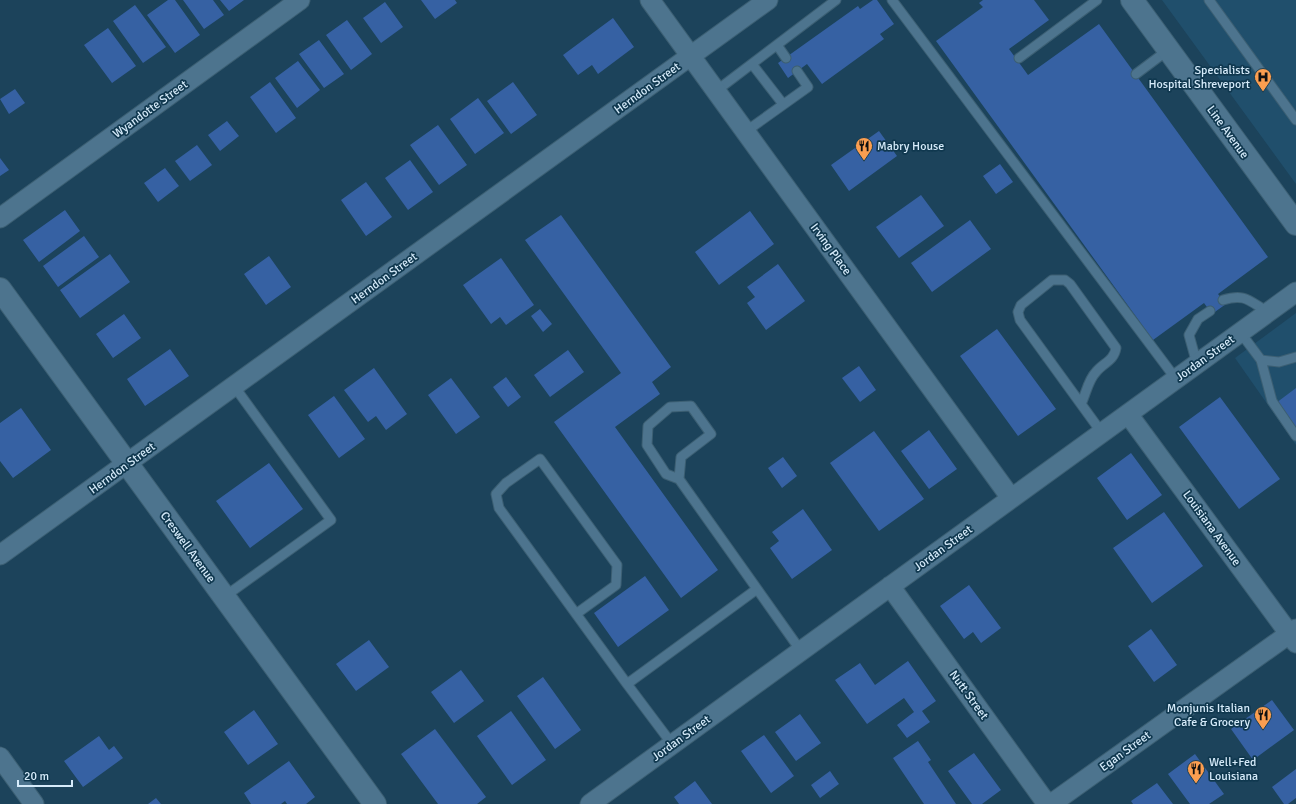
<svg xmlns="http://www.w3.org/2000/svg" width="1296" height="804" font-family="Signika,sans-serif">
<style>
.built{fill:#204f6c}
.building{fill:#3661a3}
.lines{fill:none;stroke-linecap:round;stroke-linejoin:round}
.service-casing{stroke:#3c5f73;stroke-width:11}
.minor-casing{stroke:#3c5f73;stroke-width:21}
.tertiary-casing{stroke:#3c5f73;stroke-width:24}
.secondary-casing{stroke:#3c5f73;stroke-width:24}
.service{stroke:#4d748e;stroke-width:9}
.minor{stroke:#4d748e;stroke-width:19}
.tertiary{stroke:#4d748e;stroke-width:22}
.secondary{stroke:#4d748e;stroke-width:22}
.labels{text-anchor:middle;stroke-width:3.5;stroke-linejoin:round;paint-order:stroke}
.poi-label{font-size:12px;fill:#d6ebfa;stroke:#10384f;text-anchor:end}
.street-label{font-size:12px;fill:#d6ebfa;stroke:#10384f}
</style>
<rect width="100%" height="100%" fill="#1c435b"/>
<path class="built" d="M 1162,0 L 1296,0 L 1296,184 Z
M 1296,313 L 1296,445 L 1235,358 Z"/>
<path class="building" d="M 168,0 L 175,0 L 200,35 L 175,53 L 147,15 Z
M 183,0 L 213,0 L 224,15 L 204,29 Z
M 220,0 L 244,0 L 229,11 Z
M 421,0 L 455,0 L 457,3 L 435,19 Z
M 873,0 L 877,0 L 894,24 L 880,34 L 884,39 L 822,84 L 807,64 L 788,78 L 778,63 L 858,6 L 860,9 Z
M 983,0 L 1034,0 L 1049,20 L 1009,49 L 1028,75 L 1099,24 L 1268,257 L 1218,294 L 1226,304 L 1212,314 L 1204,303 L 1153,340 L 936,41 L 983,7 L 979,3 Z
M 385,2 L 403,27 L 381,43 L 363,18 Z
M 135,5 L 166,47 L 143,63 L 113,21 Z
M 613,18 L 634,47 L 598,74 L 592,65 L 578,75 L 563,55 Z
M 347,20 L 372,54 L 351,70 L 326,35 Z
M 108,28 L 136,66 L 112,83 L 84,45 Z
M 319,40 L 344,74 L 324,88 L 299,54 Z
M 298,61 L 320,90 L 297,108 L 275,78 Z
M 270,82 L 296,118 L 276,133 L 250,97 Z
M 513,82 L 537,115 L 511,134 L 487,101 Z
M 15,89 L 25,103 L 9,114 L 0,99 Z
M 478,98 L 504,133 L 475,154 L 450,119 Z
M 227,121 L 239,136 L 220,151 L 208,135 Z
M 438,125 L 467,165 L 439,185 L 410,145 Z
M 879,131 L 897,156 L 849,191 L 831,165 Z
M 197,145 L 212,165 L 190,181 L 175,161 Z
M 0,158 L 9,170 L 0,176 Z
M 410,160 L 433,192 L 408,210 L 385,178 Z
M 1000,164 L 1013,182 L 996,194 L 983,176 Z
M 165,168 L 179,186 L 158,202 L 144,183 Z
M 366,182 L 392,217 L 366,236 L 341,200 Z
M 921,195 L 944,226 L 899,258 L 876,227 Z
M 65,210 L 80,231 L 39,262 L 23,240 Z
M 750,211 L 774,244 L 719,285 L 695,252 Z
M 561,215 L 671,367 L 652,382 L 660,394 L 615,427 L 718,570 L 681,598 L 554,422 L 621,373 L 525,240 Z
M 970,220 L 991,249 L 932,292 L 911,263 Z
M 84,236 L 99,257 L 58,287 L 43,266 Z
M 110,254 L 130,282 L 80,318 L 60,290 Z
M 269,256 L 291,287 L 266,305 L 244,274 Z
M 501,258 L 534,305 L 506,325 L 500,317 L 491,324 L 463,285 Z
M 778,264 L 805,301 L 766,330 L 747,303 L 755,297 L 747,287 Z
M 540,309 L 552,324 L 543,332 L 531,316 Z
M 124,314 L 141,338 L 113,358 L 96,334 Z
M 997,329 L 1056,409 L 1018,436 L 960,356 Z
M 170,349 L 189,376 L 145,406 L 127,379 Z
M 568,350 L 584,372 L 550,397 L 534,375 Z
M 859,366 L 876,390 L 860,402 L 842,378 Z
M 374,368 L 407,414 L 386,430 L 376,416 L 368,422 L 344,390 Z
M 506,377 L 521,397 L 508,407 L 493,387 Z
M 451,378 L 480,417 L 456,434 L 428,395 Z
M 1296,388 L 1296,431 L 1276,403 Z
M 334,396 L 365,439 L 339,458 L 308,415 Z
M 1220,397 L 1280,479 L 1239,509 L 1179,427 Z
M 21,408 L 51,450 L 13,478 L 0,461 L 0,423 Z
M 929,430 L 957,469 L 929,489 L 901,451 Z
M 874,431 L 924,499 L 879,531 L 830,463 Z
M 1131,453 L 1162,495 L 1127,520 L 1097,478 Z
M 783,457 L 797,476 L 782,488 L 768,468 Z
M 269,463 L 303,509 L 250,548 L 216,501 Z
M 803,509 L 832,550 L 792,579 L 770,548 L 779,541 L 772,532 Z
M 1164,512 L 1203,566 L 1152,603 L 1113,548 Z
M 645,576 L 669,610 L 618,647 L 594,613 Z
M 969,585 L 1001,628 L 981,643 L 973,632 L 964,639 L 940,606 Z
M 1151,629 L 1177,665 L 1154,682 L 1128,646 Z
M 369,640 L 389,667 L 356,691 L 336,664 Z
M 908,661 L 936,701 L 922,711 L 930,722 L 907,738 L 897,725 L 914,712 L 904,698 L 867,724 L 835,680 L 860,663 L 875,685 Z
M 461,670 L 484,701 L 454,723 L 431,692 Z
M 543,677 L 581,730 L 555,749 L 517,696 Z
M 1272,700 L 1294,730 L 1253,760 L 1231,729 Z
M 254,710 L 278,744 L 248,765 L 224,732 Z
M 511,711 L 546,760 L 512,785 L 477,736 Z
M 800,714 L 821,743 L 796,761 L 775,732 Z
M 435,729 L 486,797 L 477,804 L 438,804 L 401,754 Z
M 764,735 L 794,776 L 771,793 L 741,751 Z
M 99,736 L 109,750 L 114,746 L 123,758 L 83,787 L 64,761 Z
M 918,741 L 931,760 L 928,762 L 956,804 L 924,804 L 893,758 Z
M 974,753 L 1001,790 L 982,804 L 972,804 L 948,771 Z
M 1195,754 L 1224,794 L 1209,804 L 1190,804 L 1168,774 Z
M 289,761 L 315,797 L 306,804 L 287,804 L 285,801 L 281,804 L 251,804 L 244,793 Z
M 1296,769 L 1296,798 L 1288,804 L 1284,804 L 1272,787 Z
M 830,771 L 839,784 L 820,798 L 811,785 Z
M 695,781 L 712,804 L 679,804 L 674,797 Z
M 1157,783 L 1173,804 L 1133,804 L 1131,801 Z
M 156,798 L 161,804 L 148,804 Z"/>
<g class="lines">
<defs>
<path id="service" d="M 892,0 L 1176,379
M 1209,0 L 1296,120
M 777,45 L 786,58
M 1019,58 L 1097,0
M 752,64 L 783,104
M 1136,74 L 1168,50
M 716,91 L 836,0
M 745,132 L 808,87 L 797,71
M 1223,300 C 1245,293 1249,301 1268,312
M 1240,332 L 1261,360 L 1279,362 L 1296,357
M 1261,360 L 1272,401 L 1296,436
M 1197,364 L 1189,335 L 1198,319 L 1210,311
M 1081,404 C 1086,394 1088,380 1096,372 C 1103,363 1114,361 1116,348 L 1070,284 L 1065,280 L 1052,280 L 1021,305 L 1018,312 L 1020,320 L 1102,433
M 679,479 L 666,474 L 647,445 L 648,426 L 670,407 L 691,406 L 711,434 L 681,457 L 679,479 L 801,651
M 224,597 L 331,520 L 234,386
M 576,614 L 616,585 L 617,565 L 540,459 L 506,483 L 496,494 L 499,508 L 627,684 L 757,589
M 627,684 L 672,744"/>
<path id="minor" d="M 650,0 L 1011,498
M 0,218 L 300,0
M 1128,414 L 1296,643
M 0,555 L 768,0
M 890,586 L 1047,804
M 0,757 L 34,804
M 590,804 L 1296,292
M 1051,804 L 1296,629"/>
<path id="tertiary" d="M 0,289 L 375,804"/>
<path id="secondary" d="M 1132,0 L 1296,224"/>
</defs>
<use href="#service" class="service-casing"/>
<use href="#minor" class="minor-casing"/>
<use href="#tertiary" class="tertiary-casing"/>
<use href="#secondary" class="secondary-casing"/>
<use href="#service" class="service"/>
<use href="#minor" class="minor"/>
<use href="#tertiary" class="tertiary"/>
<use href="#secondary" class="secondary"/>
</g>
<defs>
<symbol id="hospital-pin" viewBox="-11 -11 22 30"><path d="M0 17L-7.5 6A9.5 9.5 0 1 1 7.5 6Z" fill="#fb9e50" stroke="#10384f"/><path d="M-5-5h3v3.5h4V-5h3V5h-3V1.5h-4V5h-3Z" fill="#111"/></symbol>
<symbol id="restaurant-pin" viewBox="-11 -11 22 30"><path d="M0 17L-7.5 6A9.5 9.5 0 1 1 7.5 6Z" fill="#fb9e50" stroke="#10384f"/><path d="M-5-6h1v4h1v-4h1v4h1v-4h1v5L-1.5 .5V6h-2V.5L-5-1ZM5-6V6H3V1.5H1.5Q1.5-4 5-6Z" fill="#111"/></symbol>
</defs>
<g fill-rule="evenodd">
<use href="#hospital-pin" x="1253" y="67" width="20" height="27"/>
<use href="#restaurant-pin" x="854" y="136" width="20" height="27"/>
<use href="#restaurant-pin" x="1253" y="705" width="20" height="27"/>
<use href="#restaurant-pin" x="1186" y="759" width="20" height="27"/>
</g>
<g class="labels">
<g class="poi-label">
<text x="1250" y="74">Specialists<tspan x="1250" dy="14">Hospital Shreveport</tspan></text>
<text x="877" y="150" text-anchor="start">Mabry House</text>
<text x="1250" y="712">Monjunis Italian<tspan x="1250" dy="14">Cafe &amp; Grocery</tspan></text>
<text x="1209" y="766" text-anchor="start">Well+Fed<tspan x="1209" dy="14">Louisiana</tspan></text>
</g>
<g class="street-label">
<text transform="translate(647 88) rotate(-36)" y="4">Herndon Street</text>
<text transform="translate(150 109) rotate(-36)" y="4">Wyandotte Street</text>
<text transform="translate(1228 132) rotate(54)" y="4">Line Avenue</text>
<text transform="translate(831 249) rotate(54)" y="4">Irving Place</text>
<text transform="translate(384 278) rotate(-36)" y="4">Herndon Street</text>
<text transform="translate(1205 358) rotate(-36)" y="4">Jordan Street</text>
<text transform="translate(122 468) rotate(-36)" y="4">Herndon Street</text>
<text transform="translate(1212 528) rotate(54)" y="4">Louisiana Avenue</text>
<text transform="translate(188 547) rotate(54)" y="4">Creswell Avenue</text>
<text transform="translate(943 548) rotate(-36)" y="4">Jordan Street</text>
<text transform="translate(969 695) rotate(54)" y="4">Nutt Street</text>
<text transform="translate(681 738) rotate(-36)" y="4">Jordan Street</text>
<text transform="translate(1125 751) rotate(-36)" y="4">Egan Street</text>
</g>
</g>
<path d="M18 780v6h54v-6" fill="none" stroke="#d6ebfa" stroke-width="2"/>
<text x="24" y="780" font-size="12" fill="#d6ebfa" stroke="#10384f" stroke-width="3" paint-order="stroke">20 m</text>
</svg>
